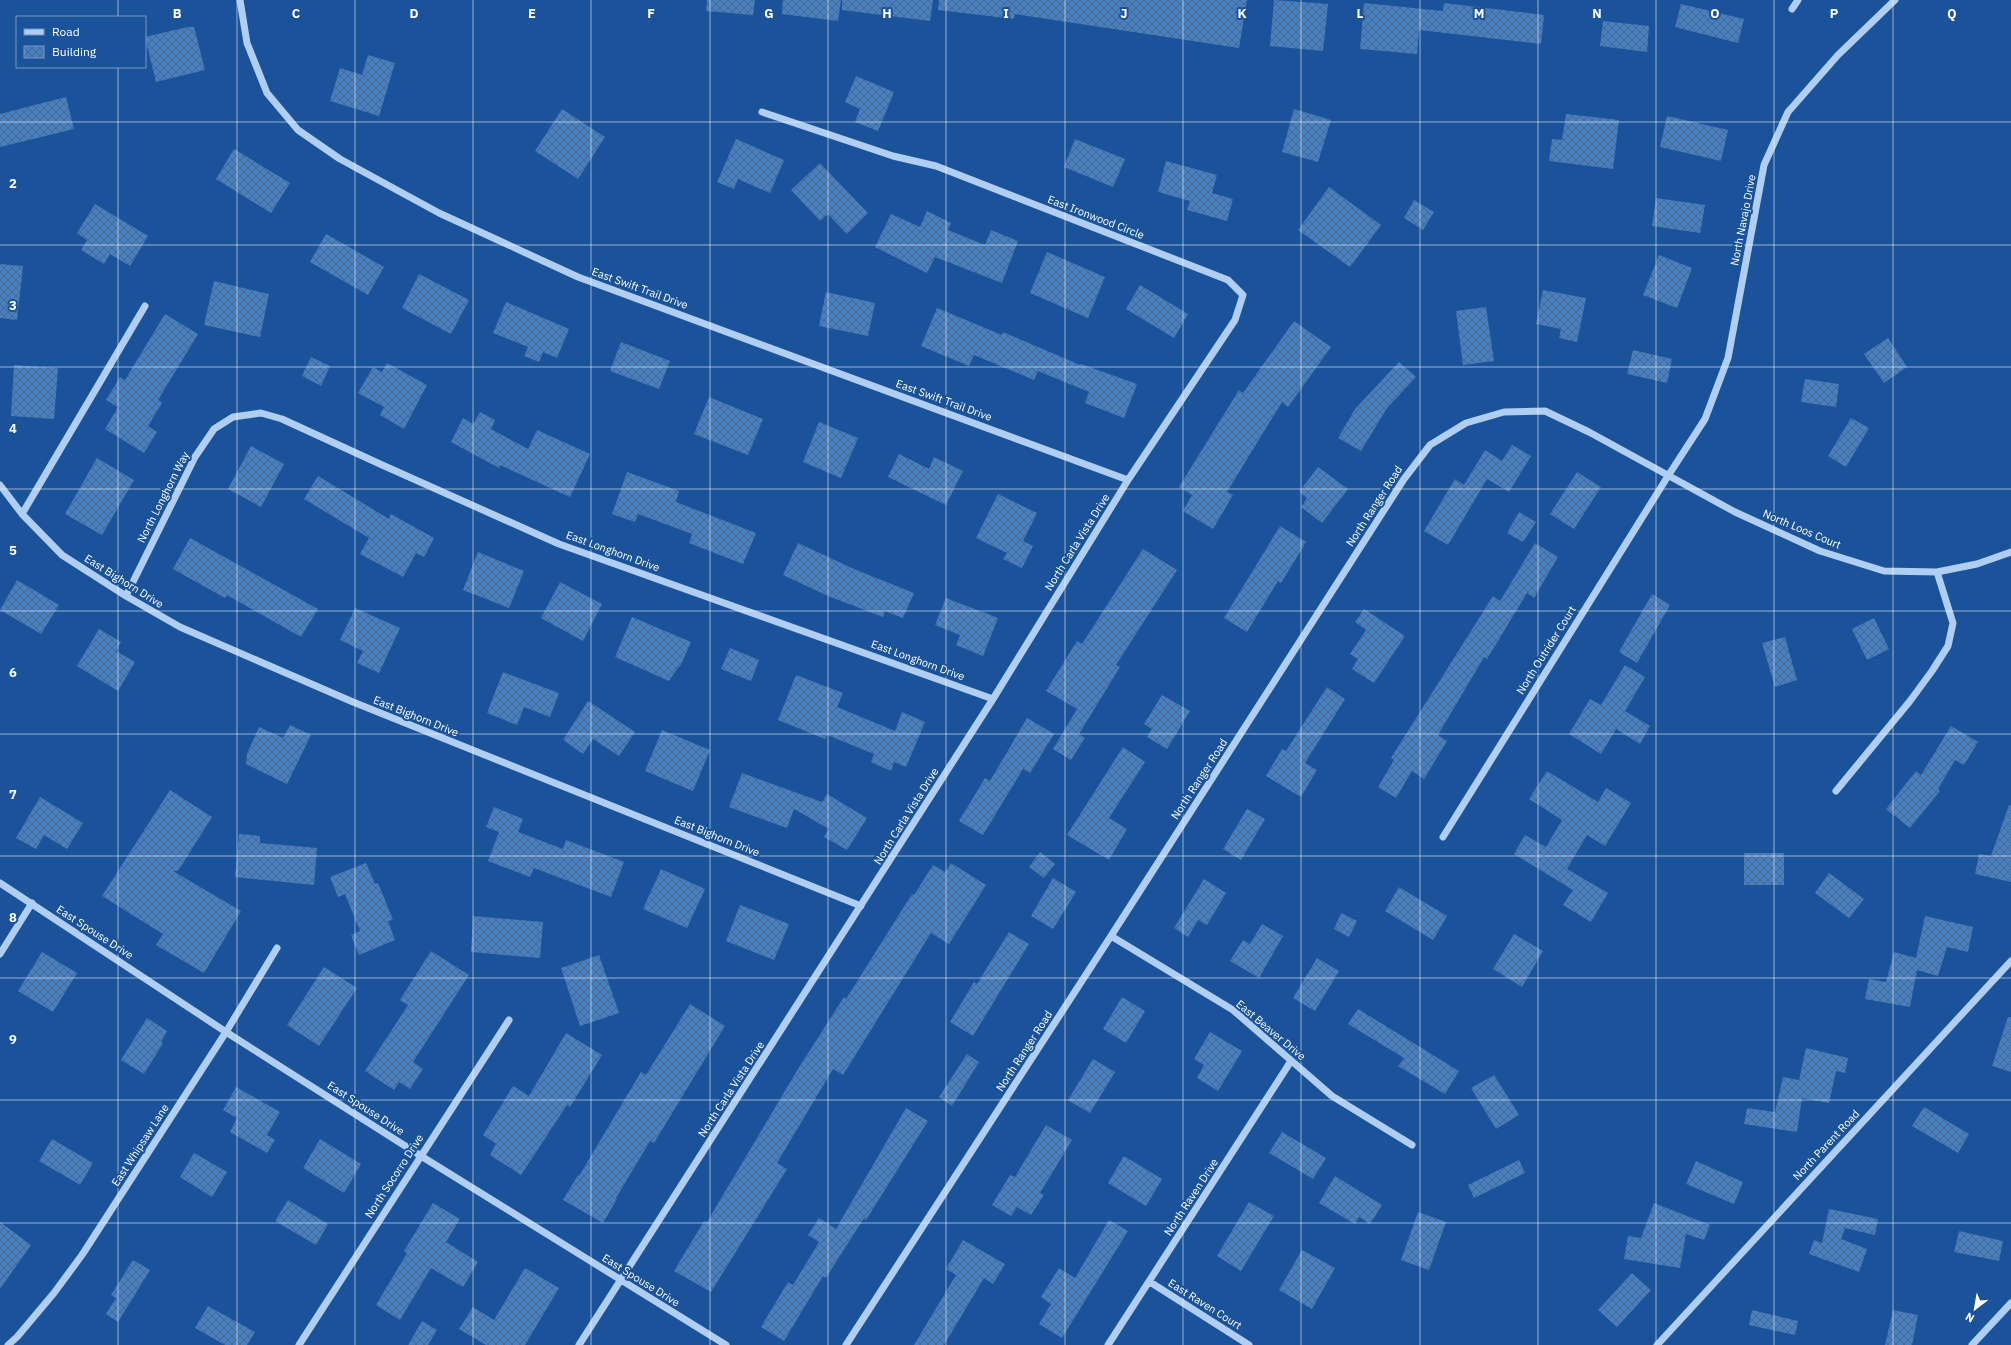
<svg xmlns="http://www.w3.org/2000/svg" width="2011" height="1345" font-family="'IBM Plex Sans',sans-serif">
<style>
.building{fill:url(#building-cross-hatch)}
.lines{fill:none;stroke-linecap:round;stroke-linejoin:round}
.minor{stroke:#afcef1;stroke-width:7}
.grid{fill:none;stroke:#fff;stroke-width:1;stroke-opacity:0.55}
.labels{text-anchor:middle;stroke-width:4;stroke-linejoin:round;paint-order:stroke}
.street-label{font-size:11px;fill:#fff;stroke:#1a5399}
.grid-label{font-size:13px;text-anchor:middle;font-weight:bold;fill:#fff;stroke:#1a5399;stroke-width:4;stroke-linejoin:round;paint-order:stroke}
</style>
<defs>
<pattern id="building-cross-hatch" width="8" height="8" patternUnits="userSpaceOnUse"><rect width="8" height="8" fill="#477fc1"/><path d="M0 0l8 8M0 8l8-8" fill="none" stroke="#49688c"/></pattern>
</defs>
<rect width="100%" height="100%" fill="#1a5399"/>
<path class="building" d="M 707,0 L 755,0 L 753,15 L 706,11 Z
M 783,0 L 841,0 L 838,21 L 782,14 Z
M 842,0 L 933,0 L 930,21 L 842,10 Z
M 939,0 L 1247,0 L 1239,48 L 1015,14 L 1014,19 L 938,10 Z
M 1274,0 L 1328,4 L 1323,51 L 1270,46 Z
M 1364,3 L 1443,11 L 1444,3 L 1544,15 L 1541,44 L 1419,30 L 1417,54 L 1360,49 Z
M 1681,4 L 1744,19 L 1738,43 L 1675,27 Z
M 1603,21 L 1649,26 L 1647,52 L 1600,46 Z
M 188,27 L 194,27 L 205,70 L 156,82 L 145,37 Z
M 368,55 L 395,63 L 379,116 L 330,101 L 340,68 L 362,75 Z
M 856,76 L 894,92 L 878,131 L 855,122 L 860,109 L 845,102 Z
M 66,97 L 74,129 L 0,147 L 0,114 Z
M 562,109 L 605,137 L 578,179 L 535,151 Z
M 1294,109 L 1331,120 L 1318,162 L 1282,152 Z
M 1566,114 L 1619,120 L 1613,169 L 1549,161 L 1552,139 L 1562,140 Z
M 1667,116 L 1728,130 L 1721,161 L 1660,147 Z
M 736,139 L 784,160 L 770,193 L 738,179 L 734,189 L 717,182 Z
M 1075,139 L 1125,159 L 1113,187 L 1064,167 Z
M 234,149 L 290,183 L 271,213 L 216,179 Z
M 1166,161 L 1217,175 L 1212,193 L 1233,199 L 1227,221 L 1187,210 L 1190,201 L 1158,192 Z
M 820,163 L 868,213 L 847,234 L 828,214 L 820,221 L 791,190 Z
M 1329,187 L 1381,225 L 1350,267 L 1298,230 Z
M 1656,198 L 1705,205 L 1700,233 L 1652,226 Z
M 1414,200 L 1434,212 L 1423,230 L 1404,218 Z
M 95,204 L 148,236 L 130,266 L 110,254 L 104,264 L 81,250 L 87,240 L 77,233 Z
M 927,211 L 951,223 L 948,230 L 985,245 L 991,230 L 1018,241 L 1002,283 L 935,257 L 927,273 L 875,247 L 891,214 L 920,227 Z
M 326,234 L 384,267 L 368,295 L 310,262 Z
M 1047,252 L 1105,277 L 1088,318 L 1030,293 Z
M 1659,255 L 1692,268 L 1677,308 L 1643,295 Z
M 0,264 L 23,266 L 17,320 L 0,318 Z
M 419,274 L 469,300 L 451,334 L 402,308 Z
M 214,281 L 269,294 L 260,337 L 204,325 Z
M 1140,285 L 1188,314 L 1174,338 L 1126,309 Z
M 1543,290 L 1586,298 L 1577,342 L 1559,338 L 1561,329 L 1536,324 Z
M 826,292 L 875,303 L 868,336 L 819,326 Z
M 506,302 L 569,329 L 557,358 L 543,352 L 539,362 L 524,356 L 528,347 L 493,333 Z
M 1486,307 L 1494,361 L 1463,365 L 1456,311 Z
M 937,308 L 1002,335 L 1003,332 L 1080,365 L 1081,364 L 1137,384 L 1124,418 L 1085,403 L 1089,392 L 1038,371 L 1034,380 L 974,355 L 969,366 L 921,346 Z
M 165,314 L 198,334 L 158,400 L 162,403 L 148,426 L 157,432 L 144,453 L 105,429 L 118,407 L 106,400 L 120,377 L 125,380 Z
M 1294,321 L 1331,347 L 1288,407 L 1282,402 L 1227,492 L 1233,495 L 1213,529 L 1183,511 L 1192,495 L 1179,487 L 1239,390 L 1243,393 Z
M 1888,338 L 1907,367 L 1884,383 L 1864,354 Z
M 621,342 L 670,361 L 659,389 L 610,371 Z
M 1633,350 L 1672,359 L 1667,383 L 1627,374 Z
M 311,357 L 330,366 L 321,386 L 302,376 Z
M 1399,362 L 1416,377 L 1387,408 L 1361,451 L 1338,438 L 1355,409 Z
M 387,363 L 427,385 L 404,429 L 380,415 L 384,407 L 358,393 L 373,367 L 382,372 Z
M 14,365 L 58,368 L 54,419 L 11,416 Z
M 1805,379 L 1839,384 L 1836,407 L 1801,402 Z
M 709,397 L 763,419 L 748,455 L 694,434 Z
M 480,412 L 495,420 L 491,429 L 528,449 L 537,430 L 590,454 L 570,497 L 500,465 L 499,468 L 451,442 L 463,418 L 473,424 Z
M 1851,418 L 1869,428 L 1846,467 L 1828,456 Z
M 819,422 L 858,438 L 841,478 L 803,462 Z
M 1512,445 L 1531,456 L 1509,492 L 1487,479 L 1448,545 L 1424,531 L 1455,479 L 1464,485 L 1485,450 L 1502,461 Z
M 251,446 L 284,464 L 261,507 L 228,489 Z
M 899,454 L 929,469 L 934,457 L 963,471 L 946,505 L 888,477 Z
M 97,458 L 134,480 L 102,535 L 65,514 Z
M 1318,467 L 1348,489 L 1322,523 L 1301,507 L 1307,498 L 1299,492 Z
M 627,472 L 679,491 L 676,502 L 756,533 L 743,564 L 689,543 L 692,534 L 638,514 L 635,522 L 612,514 Z
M 1577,472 L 1601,487 L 1574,529 L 1550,514 Z
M 318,476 L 389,519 L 391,514 L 434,538 L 424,557 L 416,553 L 403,577 L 360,554 L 369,538 L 304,499 Z
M 998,494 L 1037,513 L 1023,541 L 1033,546 L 1022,568 L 1003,559 L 1007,553 L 976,538 Z
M 1519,512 L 1536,522 L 1523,542 L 1507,533 Z
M 1280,526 L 1306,542 L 1281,583 L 1278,581 L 1247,632 L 1224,618 Z
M 190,538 L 318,609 L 301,637 L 227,595 L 225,598 L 173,569 Z
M 798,543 L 854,569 L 914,593 L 903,618 L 885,611 L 883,617 L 828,596 L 783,575 Z
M 1535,543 L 1558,557 L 1534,598 L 1527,593 L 1487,659 L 1484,657 L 1438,735 L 1447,741 L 1424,779 L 1412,771 L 1396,798 L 1378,787 L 1394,760 L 1391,758 L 1493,596 L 1500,601 Z
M 1143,549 L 1177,570 L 1116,665 L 1120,667 L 1079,734 L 1085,738 L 1071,760 L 1053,749 L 1077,709 L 1046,691 L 1077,641 L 1082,644 Z
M 478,552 L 524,571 L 509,608 L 463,590 Z
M 17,580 L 59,605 L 41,634 L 0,610 Z
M 560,582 L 602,604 L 583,641 L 541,618 Z
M 1652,594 L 1670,605 L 1637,663 L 1619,652 Z
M 946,598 L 998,618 L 983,656 L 956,645 L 960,635 L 935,625 Z
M 355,608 L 400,628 L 379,673 L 357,663 L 363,651 L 340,640 Z
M 1364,609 L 1405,636 L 1374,683 L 1352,669 L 1358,659 L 1350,654 L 1366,630 L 1355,622 Z
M 632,617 L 691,642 L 680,667 L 679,666 L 669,681 L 615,657 Z
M 1874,618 L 1889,649 L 1867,660 L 1852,629 Z
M 99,629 L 121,642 L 116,651 L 135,662 L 118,691 L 77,666 Z
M 1785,637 L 1797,680 L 1775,687 L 1762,643 Z
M 730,648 L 759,660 L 751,681 L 721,669 Z
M 1625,665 L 1645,677 L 1625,711 L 1650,726 L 1640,744 L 1616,729 L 1601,754 L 1569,734 L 1590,699 L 1601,705 Z
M 503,672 L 559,693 L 550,717 L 524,707 L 517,725 L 487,713 Z
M 796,675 L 843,693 L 837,707 L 895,731 L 902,712 L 925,722 L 906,767 L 894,762 L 891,771 L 871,762 L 874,754 L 827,735 L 825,739 L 778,720 Z
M 1327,687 L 1345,699 L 1305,763 L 1317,770 L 1301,797 L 1266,776 L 1282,749 L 1286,751 Z
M 1162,695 L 1190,711 L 1167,749 L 1147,737 L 1152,729 L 1144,724 Z
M 588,701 L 635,732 L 619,756 L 593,739 L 583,754 L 563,740 Z
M 1027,718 L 1054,734 L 1030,773 L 1023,769 L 983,835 L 959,821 L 985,778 L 990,781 Z
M 290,725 L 311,735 L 287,784 L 246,764 L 247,754 L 259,727 L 283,738 Z
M 1951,726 L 1978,742 L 1964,765 L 1955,760 L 1938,789 L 1940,791 L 1910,828 L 1886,809 L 1916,771 L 1921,775 Z
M 662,730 L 710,750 L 693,791 L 645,771 Z
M 1123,747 L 1145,762 L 1109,818 L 1127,829 L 1109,860 L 1067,835 Z
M 1547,771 L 1598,802 L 1606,788 L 1631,803 L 1605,846 L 1587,835 L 1567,869 L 1608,893 L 1591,922 L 1563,905 L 1573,890 L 1514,854 L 1525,835 L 1546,847 L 1562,820 L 1529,799 Z
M 742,773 L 822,802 L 827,794 L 867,818 L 847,850 L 824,837 L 829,829 L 794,809 L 787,828 L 729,807 Z
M 170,790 L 212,817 L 178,871 L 173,871 L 241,911 L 204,973 L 156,945 L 163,934 L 102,896 Z
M 40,797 L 83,823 L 67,849 L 44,835 L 36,849 L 16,838 Z
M 2009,805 L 2011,805 L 2011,882 L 1975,874 L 1979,854 L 1991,856 Z
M 494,807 L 523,819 L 518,832 L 563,849 L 566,840 L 624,862 L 611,897 L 534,868 L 530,877 L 488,861 L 499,832 L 486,827 Z
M 1247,809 L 1265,819 L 1241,860 L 1223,849 Z
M 239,834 L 260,836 L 260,843 L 317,848 L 314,885 L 235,877 Z
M 1040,852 L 1055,864 L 1044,878 L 1029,867 Z
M 1744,853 L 1784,853 L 1784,885 L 1744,885 Z
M 366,863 L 375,884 L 378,883 L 393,920 L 388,921 L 395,940 L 359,955 L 351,935 L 360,931 L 345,894 L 338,897 L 330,877 Z
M 951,863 L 986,885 L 949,944 L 931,933 L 843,1075 L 833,1069 L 777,1163 L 787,1169 L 711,1292 L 674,1271 L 704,1221 L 707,1222 L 798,1069 L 844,997 L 846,999 L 912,894 L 914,895 L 933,865 L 945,872 Z
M 661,869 L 705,889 L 687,928 L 643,909 Z
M 1829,873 L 1864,899 L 1849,918 L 1815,893 Z
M 1053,878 L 1076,892 L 1053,929 L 1031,916 Z
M 1204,879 L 1226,893 L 1207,925 L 1198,920 L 1188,937 L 1174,928 Z
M 1399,887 L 1447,916 L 1433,940 L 1385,911 Z
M 740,905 L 789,924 L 774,960 L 726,941 Z
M 1341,913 L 1357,921 L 1349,937 L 1334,929 Z
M 473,916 L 543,922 L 540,958 L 471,952 Z
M 1925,916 L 1973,927 L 1968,952 L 1947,947 L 1938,976 L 1917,970 L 1910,1007 L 1865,999 L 1869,979 L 1886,982 L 1894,952 L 1916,958 Z
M 1262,924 L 1283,936 L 1259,978 L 1230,961 L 1243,940 L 1250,944 Z
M 1009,932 L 1029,944 L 973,1036 L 950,1022 L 974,982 L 977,984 Z
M 1514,934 L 1543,951 L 1522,987 L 1493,969 Z
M 431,951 L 469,975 L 413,1062 L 423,1069 L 410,1089 L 399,1082 L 394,1090 L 365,1071 L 408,1005 L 400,1000 Z
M 42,952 L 77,973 L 53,1012 L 18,991 Z
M 599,955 L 619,1013 L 580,1026 L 561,968 Z
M 1317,958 L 1339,971 L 1315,1011 L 1293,998 Z
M 324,967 L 357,988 L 319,1046 L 287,1025 Z
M 1122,997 L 1145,1011 L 1126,1043 L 1103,1029 Z
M 690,1004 L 725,1026 L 654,1143 L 650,1141 L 616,1198 L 617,1199 L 603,1223 L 563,1200 L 578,1175 L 579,1176 L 641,1072 L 646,1075 Z
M 1358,1009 L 1459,1071 L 1445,1094 L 1398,1066 L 1404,1058 L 1348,1024 Z
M 2008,1017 L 2011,1017 L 2011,1072 L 1992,1066 Z
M 147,1018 L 167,1031 L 161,1042 L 163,1043 L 144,1074 L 121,1060 Z
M 1210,1032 L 1242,1051 L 1218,1091 L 1197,1078 L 1204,1065 L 1194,1059 Z
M 566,1033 L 602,1055 L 570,1107 L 567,1105 L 521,1175 L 490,1155 L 496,1144 L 483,1135 L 513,1086 L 529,1096 Z
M 1806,1048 L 1848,1058 L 1845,1073 L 1836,1071 L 1829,1103 L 1802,1098 L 1797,1132 L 1744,1124 L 1747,1108 L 1775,1112 L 1783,1077 L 1799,1080 Z
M 967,1054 L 979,1062 L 952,1106 L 939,1097 Z
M 1093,1059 L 1115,1072 L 1090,1113 L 1068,1100 Z
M 1494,1075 L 1519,1115 L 1496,1129 L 1471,1088 Z
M 236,1087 L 280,1112 L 267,1135 L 275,1140 L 267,1153 L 230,1132 L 237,1118 L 223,1110 Z
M 1924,1107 L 1969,1134 L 1958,1153 L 1912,1126 Z
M 906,1108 L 928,1121 L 866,1220 L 864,1218 L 826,1278 L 823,1276 L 784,1341 L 761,1327 L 788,1282 L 793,1285 L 819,1242 L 808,1235 L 819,1218 L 836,1229 Z
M 1046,1125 L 1072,1140 L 1040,1193 L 1044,1195 L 1031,1215 L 1017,1207 L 1011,1216 L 992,1205 L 1010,1175 L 1015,1177 Z
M 1282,1132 L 1326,1158 L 1313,1179 L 1269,1153 Z
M 52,1139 L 93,1163 L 80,1185 L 39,1161 Z
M 320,1139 L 361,1164 L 344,1193 L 303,1168 Z
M 194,1153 L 227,1172 L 212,1197 L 180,1177 Z
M 1124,1156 L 1162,1179 L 1146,1206 L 1108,1183 Z
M 1519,1160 L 1525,1173 L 1474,1198 L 1468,1185 Z
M 1696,1161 L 1743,1182 L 1734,1204 L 1686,1184 Z
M 1335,1176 L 1382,1205 L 1370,1224 L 1359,1217 L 1355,1224 L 1319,1203 Z
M 288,1200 L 328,1224 L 316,1245 L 275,1221 Z
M 1249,1202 L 1274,1216 L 1241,1271 L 1217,1256 Z
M 433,1203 L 460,1219 L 446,1242 L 478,1262 L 463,1287 L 431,1268 L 400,1320 L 376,1305 L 407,1253 L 404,1251 Z
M 1654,1203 L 1710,1225 L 1704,1240 L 1686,1234 L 1680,1268 L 1624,1259 L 1628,1236 L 1641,1238 Z
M 1829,1209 L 1878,1219 L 1875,1235 L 1845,1228 L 1841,1239 L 1867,1249 L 1859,1272 L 1809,1254 L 1814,1240 L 1822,1243 Z
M 1418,1212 L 1446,1222 L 1429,1270 L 1401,1260 Z
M 1109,1220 L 1128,1231 L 1062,1338 L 1039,1324 L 1051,1304 L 1041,1297 L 1059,1268 L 1075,1278 Z
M 0,1222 L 31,1245 L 0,1289 Z
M 1959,1231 L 2003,1241 L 1999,1261 L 1954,1252 Z
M 963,1240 L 1005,1264 L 993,1284 L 984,1278 L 944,1345 L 914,1345 L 956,1275 L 946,1269 Z
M 1302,1250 L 1335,1268 L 1312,1309 L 1279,1290 Z
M 133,1260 L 150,1270 L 118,1322 L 106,1314 L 116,1298 L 111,1295 Z
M 525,1268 L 559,1288 L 525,1345 L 486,1345 L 459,1329 L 473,1307 L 494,1320 Z
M 1632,1273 L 1651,1290 L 1617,1327 L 1598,1310 Z
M 208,1306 L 255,1332 L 247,1345 L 225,1345 L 195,1328 Z
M 1752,1310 L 1798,1321 L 1795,1335 L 1749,1325 Z
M 1893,1310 L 1918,1315 L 1912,1345 L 1885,1345 Z
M 422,1321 L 437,1330 L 428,1345 L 408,1345 Z"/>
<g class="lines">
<path class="minor" d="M 240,0 L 247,43 L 267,93 L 298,130 L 340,159 L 439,213 L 578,277 L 1128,480
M 1792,9 L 1798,0
M 0,485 L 22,514 L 62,555 L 126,596 L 180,627 L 353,702 L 861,906
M 22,514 L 145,306
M 126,596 L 195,457 L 214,429 L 233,417 L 261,413 L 282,419 L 380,464 L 559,544 L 993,699
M 1836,791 L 1910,701 L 1932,671 L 1948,646 L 1953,623 L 1937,572
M 1443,837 L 1668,476 L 1705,419 L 1728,358 L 1764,165 L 1788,112 L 1838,55 L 1895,0
M 0,883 L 226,1032 L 421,1156 L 726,1345
M 1111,936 L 1233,1010 L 1332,1096 L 1412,1145
M 0,954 L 32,903
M 1150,1282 L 1249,1345
M 8,1345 L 17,1337 L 54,1293 L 82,1255 L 226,1032 L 277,948
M 299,1345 L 509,1020
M 579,1345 L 993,699 L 1128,480 L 1235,320 L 1243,295 L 1228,280 L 936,166 L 893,156 L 762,112
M 846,1345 L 1111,936 L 1404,479 L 1430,445 L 1466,423 L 1504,412 L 1545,411 L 1589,432 L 1735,512 L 1820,551 L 1884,571 L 1937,572 L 1977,564 L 2011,552
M 1108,1345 L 1291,1061
M 1657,1345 L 2011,961
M 1972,1345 L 2011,1303"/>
</g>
<path class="grid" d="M 118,0 L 118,17M 237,0 L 237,1345M 355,0 L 355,1345M 473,0 L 473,1345M 591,0 L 591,1345M 710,0 L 710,1345M 828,0 L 828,1345M 946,0 L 946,1345M 1065,0 L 1065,1345M 1183,0 L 1183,1345M 1301,0 L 1301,1345M 1420,0 L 1420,1345M 1538,0 L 1538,1345M 1656,0 L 1656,1345M 1774,0 L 1774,1345M 1893,0 L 1893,1345M 118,67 L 118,1345M 0,122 L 2011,122M 0,245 L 2011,245M 0,367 L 2011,367M 0,489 L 2011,489M 0,611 L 2011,611M 0,734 L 2011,734M 0,856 L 2011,856M 0,978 L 2011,978M 0,1100 L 2011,1100M 0,1223 L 2011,1223"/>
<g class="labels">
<g class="street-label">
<text transform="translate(1096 217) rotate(21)" y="4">East Ironwood Circle</text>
<text transform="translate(1743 220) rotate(-79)" y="4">North Navajo Drive</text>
<text transform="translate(640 288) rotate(20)" y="4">East Swift Trail Drive</text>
<text transform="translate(944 400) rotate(20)" y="4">East Swift Trail Drive</text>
<text transform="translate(163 497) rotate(-63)" y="4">North Longhorn Way</text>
<text transform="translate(1374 506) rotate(-57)" y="4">North Ranger Road</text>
<text transform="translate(1802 529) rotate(23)" y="4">North Loos Court</text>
<text transform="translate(1077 542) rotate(-58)" y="4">North Carla Vista Drive</text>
<text transform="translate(613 551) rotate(20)" y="4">East Longhorn Drive</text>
<text transform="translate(124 581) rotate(32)" y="4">East Bighorn Drive</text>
<text transform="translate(1546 650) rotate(-58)" y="4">North Outrider Court</text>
<text transform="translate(918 660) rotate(20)" y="4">East Longhorn Drive</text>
<text transform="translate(416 716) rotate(22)" y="4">East Bighorn Drive</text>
<text transform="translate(1199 779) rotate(-57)" y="4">North Ranger Road</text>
<text transform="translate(906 816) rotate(-58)" y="4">North Carla Vista Drive</text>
<text transform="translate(717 836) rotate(22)" y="4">East Bighorn Drive</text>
<text transform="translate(95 932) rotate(33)" y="4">East Spouse Drive</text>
<text transform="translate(1271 1030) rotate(40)" y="4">East Beaver Drive</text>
<text transform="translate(1024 1051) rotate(-57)" y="4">North Ranger Road</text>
<text transform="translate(731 1089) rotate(-57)" y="4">North Carla Vista Drive</text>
<text transform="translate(366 1108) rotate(33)" y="4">East Spouse Drive</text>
<text transform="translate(140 1145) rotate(-57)" y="4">East Whipsaw Lane</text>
<text transform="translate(1826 1145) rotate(-47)" y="4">North Parent Road</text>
<text transform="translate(394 1176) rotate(-57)" y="4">North Socorro Drive</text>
<text transform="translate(1191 1197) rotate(-57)" y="4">North Raven Drive</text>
<text transform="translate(641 1280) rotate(32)" y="4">East Spouse Drive</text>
<text transform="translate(1205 1304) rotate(32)" y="4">East Raven Court</text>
</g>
</g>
<g class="grid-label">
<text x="177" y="18">B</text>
<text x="296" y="18">C</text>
<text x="414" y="18">D</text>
<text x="532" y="18">E</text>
<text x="651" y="18">F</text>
<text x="769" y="18">G</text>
<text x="887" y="18">H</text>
<text x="1006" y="18">I</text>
<text x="1124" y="18">J</text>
<text x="1242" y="18">K</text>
<text x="1360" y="18">L</text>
<text x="1479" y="18">M</text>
<text x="1597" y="18">N</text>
<text x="1715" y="18">O</text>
<text x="1834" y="18">P</text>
<text x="1952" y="18">Q</text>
<text x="13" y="188">2</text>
<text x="13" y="310">3</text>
<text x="13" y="433">4</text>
<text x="13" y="555">5</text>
<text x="13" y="677">6</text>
<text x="13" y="799">7</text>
<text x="13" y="922">8</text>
<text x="13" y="1044">9</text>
</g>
<rect x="16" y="16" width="130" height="52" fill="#1a5399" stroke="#7698c2"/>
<rect x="24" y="29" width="20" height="6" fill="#afcef1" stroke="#7698c2"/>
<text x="52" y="36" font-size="12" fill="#ffffff">Road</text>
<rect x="24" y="46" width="20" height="12" fill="url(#building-cross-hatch)" stroke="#7698c2"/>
<text x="52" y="56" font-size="12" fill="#ffffff">Building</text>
<g transform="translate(1975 1309) rotate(211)" stroke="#1a5399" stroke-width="3" paint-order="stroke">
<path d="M0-3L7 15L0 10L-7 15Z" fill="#ffffff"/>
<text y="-6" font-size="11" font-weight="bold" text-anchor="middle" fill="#ffffff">N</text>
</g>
</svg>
